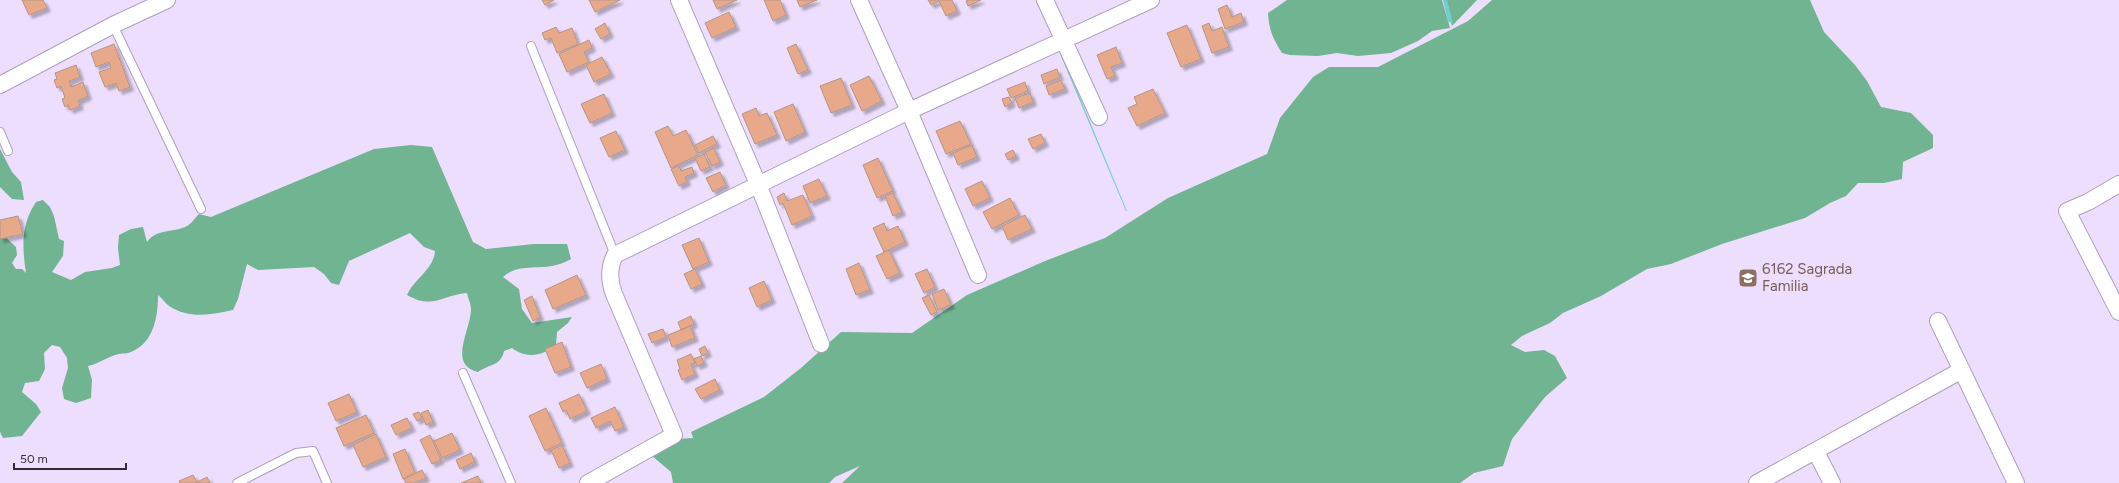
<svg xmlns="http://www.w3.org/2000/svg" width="2119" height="483" font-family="Figtree,sans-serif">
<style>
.forest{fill:#70b492}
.water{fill:#73cdcf}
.building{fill:#e8a98a;stroke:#b59586;filter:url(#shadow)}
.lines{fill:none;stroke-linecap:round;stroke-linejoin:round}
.lane-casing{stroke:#ada0bd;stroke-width:10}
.street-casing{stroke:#ada0bd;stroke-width:18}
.lane{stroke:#fff;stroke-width:8}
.street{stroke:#fff;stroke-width:16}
.labels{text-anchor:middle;stroke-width:3;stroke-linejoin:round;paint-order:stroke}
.education-label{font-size:15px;fill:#785e54;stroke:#eddefd;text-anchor:start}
</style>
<defs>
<filter id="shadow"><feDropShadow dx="3.5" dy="3.5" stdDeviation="1" flood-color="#0004"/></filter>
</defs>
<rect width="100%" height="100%" fill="#eddefd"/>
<path class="forest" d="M 1287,0 L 1442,0 L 1450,28 L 1432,31 L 1418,41 L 1391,53 L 1358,56 L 1337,53 L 1318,56 L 1290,55 L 1282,53 C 1273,39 1269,30 1268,13 Z
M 1445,0 L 1477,0 L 1452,26 Z
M 1492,0 L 1810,0 L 1824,32 L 1855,65 L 1867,81 L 1881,107 L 1911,113 L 1933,135 L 1933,148 L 1903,162 L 1902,179 L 1884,183 L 1858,183 L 1846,196 L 1830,203 L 1805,218 L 1722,244 L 1671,264 L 1647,269 L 1601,296 L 1563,313 L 1550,323 L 1522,336 L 1511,345 L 1525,352 L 1544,350 L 1555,356 L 1567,378 L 1545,397 L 1512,439 L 1503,466 L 1474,473 L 1460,483 L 842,483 L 860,466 L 835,477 L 829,483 L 673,483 L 671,472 L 651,455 L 677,439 L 693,438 L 694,440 L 691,432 L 764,397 L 801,368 L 841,332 L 912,333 L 967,295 L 1045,261 L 1105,238 L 1168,198 L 1267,154 L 1280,118 L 1313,77 L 1329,67 L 1378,67 L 1468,21 Z
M 411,145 L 432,147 L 473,242 L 486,249 L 534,244 L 567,244 L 571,259 C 567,261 561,264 556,265 C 539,270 518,263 503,277 L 519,289 L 522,309 L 532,323 L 572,317 L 568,323 L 557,332 L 556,345 C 543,356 526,359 512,348 L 504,351 C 501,366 489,364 478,372 C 447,365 471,330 471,309 C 471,304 468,298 467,293 C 442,295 433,310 407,295 C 414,279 434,269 435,251 L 424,247 L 410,233 L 349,261 L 339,285 L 331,283 L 324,274 L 314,267 L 258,270 L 247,264 L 238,299 L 233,310 C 211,315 189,319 169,306 C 165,303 162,298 158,295 C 158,316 154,343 131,352 C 127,354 123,353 119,354 C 108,356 99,364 88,366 L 92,380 L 91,398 L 76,403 L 64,399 L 62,388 L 68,368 L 67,358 L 60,347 L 52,345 L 44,353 L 45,369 L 39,381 L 25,383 L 22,392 L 36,404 L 41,412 L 22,436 L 3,438 L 0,432 L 0,232 L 16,247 L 17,255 L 12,263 L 16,269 L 22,269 L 26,273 C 22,247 21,224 36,202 L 43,200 L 50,207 L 54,216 L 59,239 L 64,241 L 63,256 L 52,272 L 71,280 L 85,272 L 112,268 L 120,265 L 118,248 L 119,235 L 131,229 L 143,227 L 147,242 C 157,228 174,233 187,226 C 191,224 195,218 199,214 L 211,217 L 374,149 Z
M 0,149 L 12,172 L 21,182 L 24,200 L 12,199 L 0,187 Z"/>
<path class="water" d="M 1443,0 L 1447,0 L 1453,23 L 1448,22 Z
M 1058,49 L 1066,64 L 1127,211 L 1126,211 Z"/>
<path class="building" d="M 22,0 L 43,0 L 47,8 L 29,15 Z
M 542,0 L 554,0 L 545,5 Z
M 589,0 L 620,0 L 595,12 Z
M 713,0 L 737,0 L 717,9 Z
M 764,0 L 780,0 L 786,15 L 773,21 Z
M 797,0 L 817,0 L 800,7 Z
M 928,0 L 952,0 L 957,11 L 946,16 L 939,1 L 931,5 Z
M 969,0 L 981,0 L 968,6 L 966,1 Z
M 1227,5 L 1232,17 L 1241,13 L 1244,22 L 1225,29 L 1218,9 Z
M 729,12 L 736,27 L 712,38 L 705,23 Z
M 605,23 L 610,34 L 601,39 L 595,29 Z
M 1209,23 L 1212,31 L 1222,27 L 1229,47 L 1212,53 L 1202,26 Z
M 1187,25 L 1201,59 L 1181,67 L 1167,33 Z
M 556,27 L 559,33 L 572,28 L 578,44 L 557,53 L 551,38 L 545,40 L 542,33 Z
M 589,40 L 592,48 L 584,52 L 589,62 L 567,72 L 559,54 Z
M 114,44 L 130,87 L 119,91 L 116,83 L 105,87 L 99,72 L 111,68 L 109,62 L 96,67 L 91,53 Z
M 796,44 L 808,70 L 798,74 L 787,48 Z
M 1116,47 L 1122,63 L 1111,67 L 1115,76 L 1107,79 L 1097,55 Z
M 602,57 L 611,74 L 594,82 L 586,65 Z
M 76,65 L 80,77 L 69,81 L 71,87 L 83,82 L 88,96 L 78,101 L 80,106 L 70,110 L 68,105 L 65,107 L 62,99 L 65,98 L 61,86 L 57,88 L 54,80 L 57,79 L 55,73 Z
M 1057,69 L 1060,77 L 1044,84 L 1041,75 Z
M 869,76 L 882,101 L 862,111 L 850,85 Z
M 841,78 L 852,105 L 831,113 L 820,86 Z
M 1061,80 L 1065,89 L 1049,95 L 1046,86 Z
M 1025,82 L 1028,91 L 1011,98 L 1007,89 Z
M 1153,89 L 1165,113 L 1137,126 L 1128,108 L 1137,104 L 1134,97 Z
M 1030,93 L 1033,102 L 1019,108 L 1015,98 Z
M 604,94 L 612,113 L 590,123 L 581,104 Z
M 1009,97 L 1012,103 L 1005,107 L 1002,99 Z
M 793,104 L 805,132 L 786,141 L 774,112 Z
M 756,108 L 759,116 L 767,113 L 777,135 L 755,144 L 742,114 Z
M 960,121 L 971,144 L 946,154 L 936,131 Z
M 668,126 L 673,136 L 686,130 L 698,155 L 671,168 L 655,132 Z
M 616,131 L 625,150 L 609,157 L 600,138 Z
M 1041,134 L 1045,143 L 1033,149 L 1028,139 Z
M 713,136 L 717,144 L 699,153 L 695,145 Z
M 972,145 L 977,157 L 958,165 L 953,153 Z
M 714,148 L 720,162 L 712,166 L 705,152 Z
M 1013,150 L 1016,156 L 1008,160 L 1005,154 Z
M 704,154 L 710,167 L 701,171 L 695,158 Z
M 878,158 L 893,191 L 877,198 L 863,165 Z
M 679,166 L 681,171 L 692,167 L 694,173 L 685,177 L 687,182 L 679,186 L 671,169 Z
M 720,172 L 726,185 L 713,192 L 706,178 Z
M 819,179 L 827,196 L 810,203 L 803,186 Z
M 982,181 L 990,198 L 973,206 L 965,189 Z
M 784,193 L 787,201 L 803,195 L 812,216 L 792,225 L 783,203 L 780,205 L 777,197 Z
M 893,193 L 902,212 L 893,216 L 885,196 Z
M 1010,198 L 1019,215 L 992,229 L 983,212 Z
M 1025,215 L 1032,229 L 1008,240 L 1002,226 Z
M 18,216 L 23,234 L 0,239 L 0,220 Z
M 884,223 L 887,231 L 898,226 L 905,242 L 884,252 L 873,228 Z
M 699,238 L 709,262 L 693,269 L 682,245 Z
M 889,250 L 900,273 L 887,279 L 876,256 Z
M 859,263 L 870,290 L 856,295 L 846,269 Z
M 695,269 L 702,284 L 691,289 L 684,274 Z
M 927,269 L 935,287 L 924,293 L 915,274 Z
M 577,275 L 586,295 L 553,309 L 545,290 Z
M 764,281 L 772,300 L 757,307 L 749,288 Z
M 944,289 L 951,305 L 938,310 L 932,294 Z
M 929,295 L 937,312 L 931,315 L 922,298 Z
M 532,296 L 540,317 L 533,321 L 524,300 Z
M 691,316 L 694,324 L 681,330 L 678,322 Z
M 690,326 L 695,338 L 672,347 L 668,335 Z
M 663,329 L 666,337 L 652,343 L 648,334 Z
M 562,342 L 571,367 L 555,373 L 545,349 Z
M 705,346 L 708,353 L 702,356 L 699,349 Z
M 691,354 L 695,363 L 691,364 L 695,374 L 682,380 L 678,370 L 680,369 L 677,360 Z
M 701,356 L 704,363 L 697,366 L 694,359 Z
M 601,364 L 607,379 L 587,388 L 580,373 Z
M 715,379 L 720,390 L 701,399 L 695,389 Z
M 349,394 L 357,412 L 336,421 L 328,403 Z
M 579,394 L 587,411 L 570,419 L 566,410 L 563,412 L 559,403 Z
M 615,407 L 624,427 L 615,431 L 610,421 L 596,428 L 591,418 Z
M 546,408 L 562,443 L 545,451 L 529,416 Z
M 428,410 L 433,422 L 426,425 L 421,413 Z
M 419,412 L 422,418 L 417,421 L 413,414 Z
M 366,415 L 374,433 L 344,446 L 336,428 Z
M 407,418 L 412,428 L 396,435 L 391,425 Z
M 452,433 L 460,450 L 442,458 L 434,441 Z
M 376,434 L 386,457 L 363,467 L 353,445 Z
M 430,435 L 441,460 L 432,464 L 420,440 Z
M 562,445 L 570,463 L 559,468 L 551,450 Z
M 405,449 L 415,473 L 403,479 L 393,454 Z
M 471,453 L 475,462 L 460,469 L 456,460 Z
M 422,470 L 426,478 L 414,483 L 406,483 L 404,479 Z
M 193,475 L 197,482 L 207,477 L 210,483 L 180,483 L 179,481 Z
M 478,476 L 481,483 L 461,483 Z"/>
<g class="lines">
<defs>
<path id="lane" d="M 113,25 L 201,209
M 531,46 L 615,255
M 0,132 L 8,151
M 463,373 L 511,483
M 237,483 L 296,453 L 313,451 L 327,483"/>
<path id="street" d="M 679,0 L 758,184 L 821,344
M 859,0 L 909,111 L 978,275
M 1045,0 L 1099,117
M 0,85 L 113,25 L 167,0
M 2119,184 L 2088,202 L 2067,211 L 2119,312
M 1938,321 L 2016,483
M 1816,452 L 1832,483
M 588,483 L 674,435 L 614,294 C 609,281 609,267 615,255 L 909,111 L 1151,0
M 1757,483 L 1962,370"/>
</defs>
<use href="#lane" class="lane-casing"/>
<use href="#street" class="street-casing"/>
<use href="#lane" class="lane"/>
<use href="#street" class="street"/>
</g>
<defs>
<symbol id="school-square" viewBox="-11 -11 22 22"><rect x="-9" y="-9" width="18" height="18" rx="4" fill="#8d6e63" stroke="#eddefd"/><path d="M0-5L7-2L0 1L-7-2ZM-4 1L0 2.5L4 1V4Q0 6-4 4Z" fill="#fff"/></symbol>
</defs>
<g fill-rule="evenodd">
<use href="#school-square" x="1737" y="267" width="22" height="22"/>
</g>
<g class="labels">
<g class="education-label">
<text x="1762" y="274">6162 Sagrada<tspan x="1762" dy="17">Familia</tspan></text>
</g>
</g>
<path d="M14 463v6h112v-6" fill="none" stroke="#302a36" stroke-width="2"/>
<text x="20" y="463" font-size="12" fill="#302a36" stroke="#eddefd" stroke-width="3" paint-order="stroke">50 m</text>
</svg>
